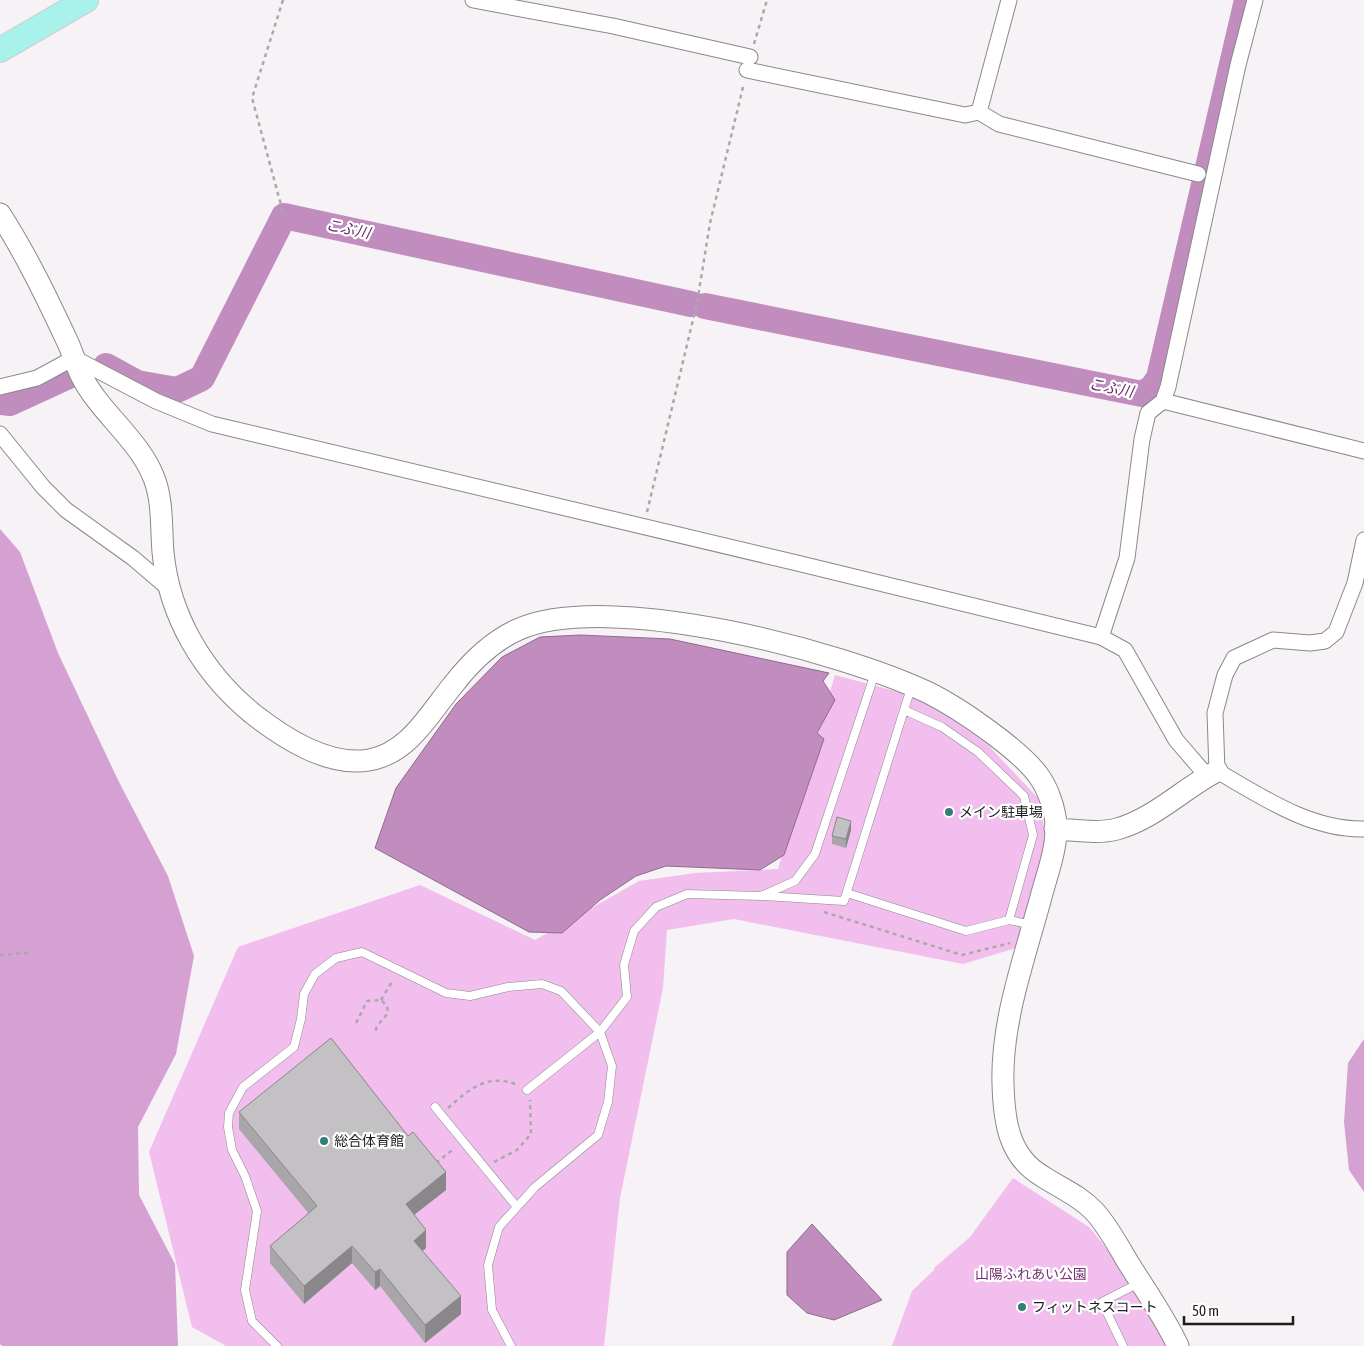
<svg xmlns="http://www.w3.org/2000/svg" width="1364" height="1346" font-family="'Asap Condensed','Noto Sans JP',sans-serif">
<style>
.green{fill:#f1beee}
.forest{fill:#d5a1d3}
.water{fill:#c08dbe;stroke:#8f6b8e}
.lines{fill:none;stroke-linecap:round;stroke-linejoin:round}
.river{stroke:#c08dbe;stroke-width:26}
.lane-casing{stroke:#8b888b;stroke-width:9}
.street-casing{stroke:#8b888b;stroke-width:17}
.secondary-casing{stroke:#8b888b;stroke-width:23}
.primary-casing{stroke:#cecdcd;stroke-width:26}
.path{stroke:#aba8aa;stroke-width:2.5;stroke-dasharray:4 4;stroke-linecap:butt}
.lane{stroke:#fff;stroke-width:8}
.street{stroke:#fff;stroke-width:15}
.secondary{stroke:#fff;stroke-width:21}
.primary{stroke:#a9f1eb;stroke-width:24}
.wall{fill:#a9a6a9}
.shaded-wall{fill:#898789}
.building{fill:#c4c1c4;stroke:#898789}
.poi-dot{fill:#347c75;stroke:#fff;stroke-width:2}
.labels{text-anchor:middle;stroke-width:4.5;stroke-linejoin:round;paint-order:stroke}
.poi-label{font-size:14px;fill:#1e1c1d;stroke:#fff;text-anchor:start}
.park-label{font-size:14px;fill:#723471;stroke:#fff}
.water-label{font-size:15px;font-style:italic;fill:#672a66;stroke:#fff}
</style>
<rect width="100%" height="100%" fill="#f6f2f5"/>
<path class="green" d="M 835,675 L 906,694 L 938,709 L 988,745 L 1038,798 L 1047,841 L 1016,948 L 963,964 L 734,919 L 667,930 L 663,988 L 620,1198 L 604,1346 L 226,1346 L 192,1327 L 149,1152 L 238,947 L 420,885 L 535,940 L 639,881 L 695,873 L 778,869 Z
M 1013,1178 L 1089,1227 L 1126,1272 L 1169,1346 L 892,1346 L 912,1291 L 934,1270 L 934,1268 L 970,1237 Z"/>
<path class="forest" d="M 0,529 L 20,552 L 58,653 L 119,782 L 168,876 L 194,956 L 176,1054 L 138,1127 L 139,1195 L 175,1264 L 178,1346 L 2,1346 L 0,1344 Z
M 1364,1039 L 1364,1192 L 1349,1170 L 1344,1122 L 1348,1063 Z"/>
<path class="water" d="M 580,635 L 670,639 L 829,673 L 823,681 L 835,700 L 817,733 L 824,739 L 784,855 L 760,870 L 666,866 L 636,876 L 600,900 L 562,933 L 529,932 L 375,848 L 396,788 L 456,704 L 502,657 L 540,637 Z
M 812,1224 L 882,1300 L 834,1320 L 807,1313 L 787,1295 L 787,1252 Z"/>
<g class="lines">
<path class="river" d="M 705,306 L 1142,394 L 1152,388 L 1159,378 L 1247,0
M 106,366 L 137,383 L 177,390 L 202,378 L 284,216 L 691,304
M 0,402 L 10,403 L 71,375"/>
<defs>
<path id="lane" d="M 847,893 L 966,931 L 1009,920 L 1033,835 L 1024,796 L 978,752 L 942,727 L 904,710
M 764,896 L 844,901 L 911,688
M 1009,920 L 1032,925
M 527,1090 L 600,1032 L 627,997 L 624,965 L 634,931 L 656,907 L 687,894 L 761,896 L 795,881 L 815,854 L 875,673
M 435,1107 L 517,1207
M 277,1346 L 252,1321 L 245,1290 L 257,1211 L 245,1176 L 232,1150 L 228,1127 L 229,1113 L 243,1087 L 294,1047 L 301,1019 L 304,994 L 315,974 L 336,958 L 362,952 L 446,993 L 470,996 L 508,987 L 542,984 L 561,991 L 600,1032 L 612,1066 L 608,1102 L 598,1135 L 535,1187 L 499,1227 L 488,1265 L 492,1310 L 511,1346
M 1123,1346 L 1102,1302 L 1139,1283"/>
<path id="street" d="M 473,0 L 613,26 L 750,57
M 747,70 L 965,115 L 979,112 L 999,124 L 1198,174
M 979,112 L 1009,0
M 0,387 L 37,378 L 74,358 L 156,401 L 212,424 L 797,563 L 1101,637 L 1125,650 L 1176,740 L 1207,776
M 1163,401 L 1364,451
M 0,434 L 43,487 L 66,510 L 133,558 L 167,587
M 1364,540 L 1355,583 L 1336,632 L 1325,641 L 1310,643 L 1273,640 L 1234,658 L 1225,675 L 1215,713 L 1217,771 C 1262,797 1310,830 1364,829
M 1101,637 L 1127,558 L 1142,439 L 1148,413 L 1163,401 L 1168,387 L 1238,65 L 1255,0"/>
<path id="secondary" d="M 0,214 C 27,256 48,300 69,345 C 73,355 76,365 81,375 C 99,412 139,439 154,478 C 163,501 161,528 163,552 C 169,616 203,673 253,714 C 284,738 328,767 369,760 C 409,753 429,714 453,685 C 470,663 491,642 517,630 C 607,589 841,651 929,693 C 959,708 1019,749 1038,775 C 1048,788 1055,809 1056,825 C 1057,849 1047,874 1041,897 C 1025,957 1001,1021 1003,1084 C 1004,1120 1008,1156 1042,1176 C 1060,1188 1079,1195 1094,1211 C 1108,1226 1118,1246 1129,1264 C 1146,1291 1165,1318 1178,1346
M 1055,829 C 1075,830 1098,834 1117,829 C 1154,819 1184,788 1217,771"/>
<path id="primary" d="M 0,50 L 86,0"/>
</defs>
<use href="#lane" class="lane-casing"/>
<use href="#street" class="street-casing"/>
<use href="#secondary" class="secondary-casing"/>
<use href="#primary" class="primary-casing"/>
<path class="path" d="M 283,0 L 252,98 L 284,216
M 754,44 L 767,0
M 647,512 L 697,303 L 710,223 L 744,83
M 824,912 L 962,955 L 1010,943
M 0,955 L 28,953
M 381,1000 L 393,980
M 356,1023 L 367,1001 L 381,1000 L 387,1006 L 388,1013 L 377,1026 L 375,1032
M 448,1108 C 471,1088 487,1073 518,1085
M 494,1162 L 517,1150 L 531,1134 L 530,1100
M 436,1163 L 455,1148"/>
<use href="#lane" class="lane"/>
<use href="#street" class="street"/>
<use href="#secondary" class="secondary"/>
<use href="#primary" class="primary"/>
</g>
<path class="wall" d="M 851,830 L 846,848 L 832,844 L 832,836 Z
M 239,1112 L 446,1190 L 414,1215 L 426,1248 L 422,1251 L 461,1314 L 425,1343 L 380,1286 L 375,1290 L 352,1263 L 304,1304 L 270,1263 L 270,1246 L 309,1214 L 239,1129 Z"/>
<path class="shaded-wall" d="M 851,821 L 851,830 L 846,848 L 846,839 Z
M 446,1172 L 446,1190 L 406,1221 L 406,1204 Z
M 426,1230 L 426,1248 L 414,1258 L 414,1241 Z
M 352,1246 L 352,1263 L 304,1304 L 304,1286 Z
M 380,1269 L 380,1286 L 375,1290 L 375,1272 Z
M 461,1296 L 461,1314 L 425,1343 L 425,1325 Z"/>
<path class="building" d="M 837,817 L 851,821 L 846,839 L 832,836 Z
M 331,1038 L 408,1136 L 413,1132 L 446,1172 L 406,1204 L 426,1230 L 414,1241 L 461,1296 L 425,1325 L 380,1269 L 375,1272 L 352,1246 L 304,1286 L 270,1246 L 317,1206 L 239,1112 Z"/>
<g class="poi-dot">
<circle cx="949" cy="812" r="5"/>
<circle cx="324" cy="1141" r="5"/>
<circle cx="1022" cy="1307" r="5"/>
</g>
<g class="labels">
<g class="poi-label">
<text x="959" y="817">メイン駐車場</text>
<text x="334" y="1146">総合体育館</text>
<text x="1032" y="1312">フィットネスコート</text>
</g>
<g class="park-label">
<text x="1031" y="1279">山陽ふれあい公園</text>
</g>
<g class="water-label">
<text transform="translate(348 229) rotate(12)" y="5">こぶ川</text>
<text transform="translate(1111 388) rotate(11)" y="5">こぶ川</text>
</g>
</g>
<path d="M1184 1316v8h109v-8" fill="none" stroke="#1e1c1d" stroke-width="2.5"/>
<text x="1192" y="1316" font-size="15" fill="#1e1c1d" stroke="#ffffff" stroke-width="4" paint-order="stroke">50 m</text>
</svg>
